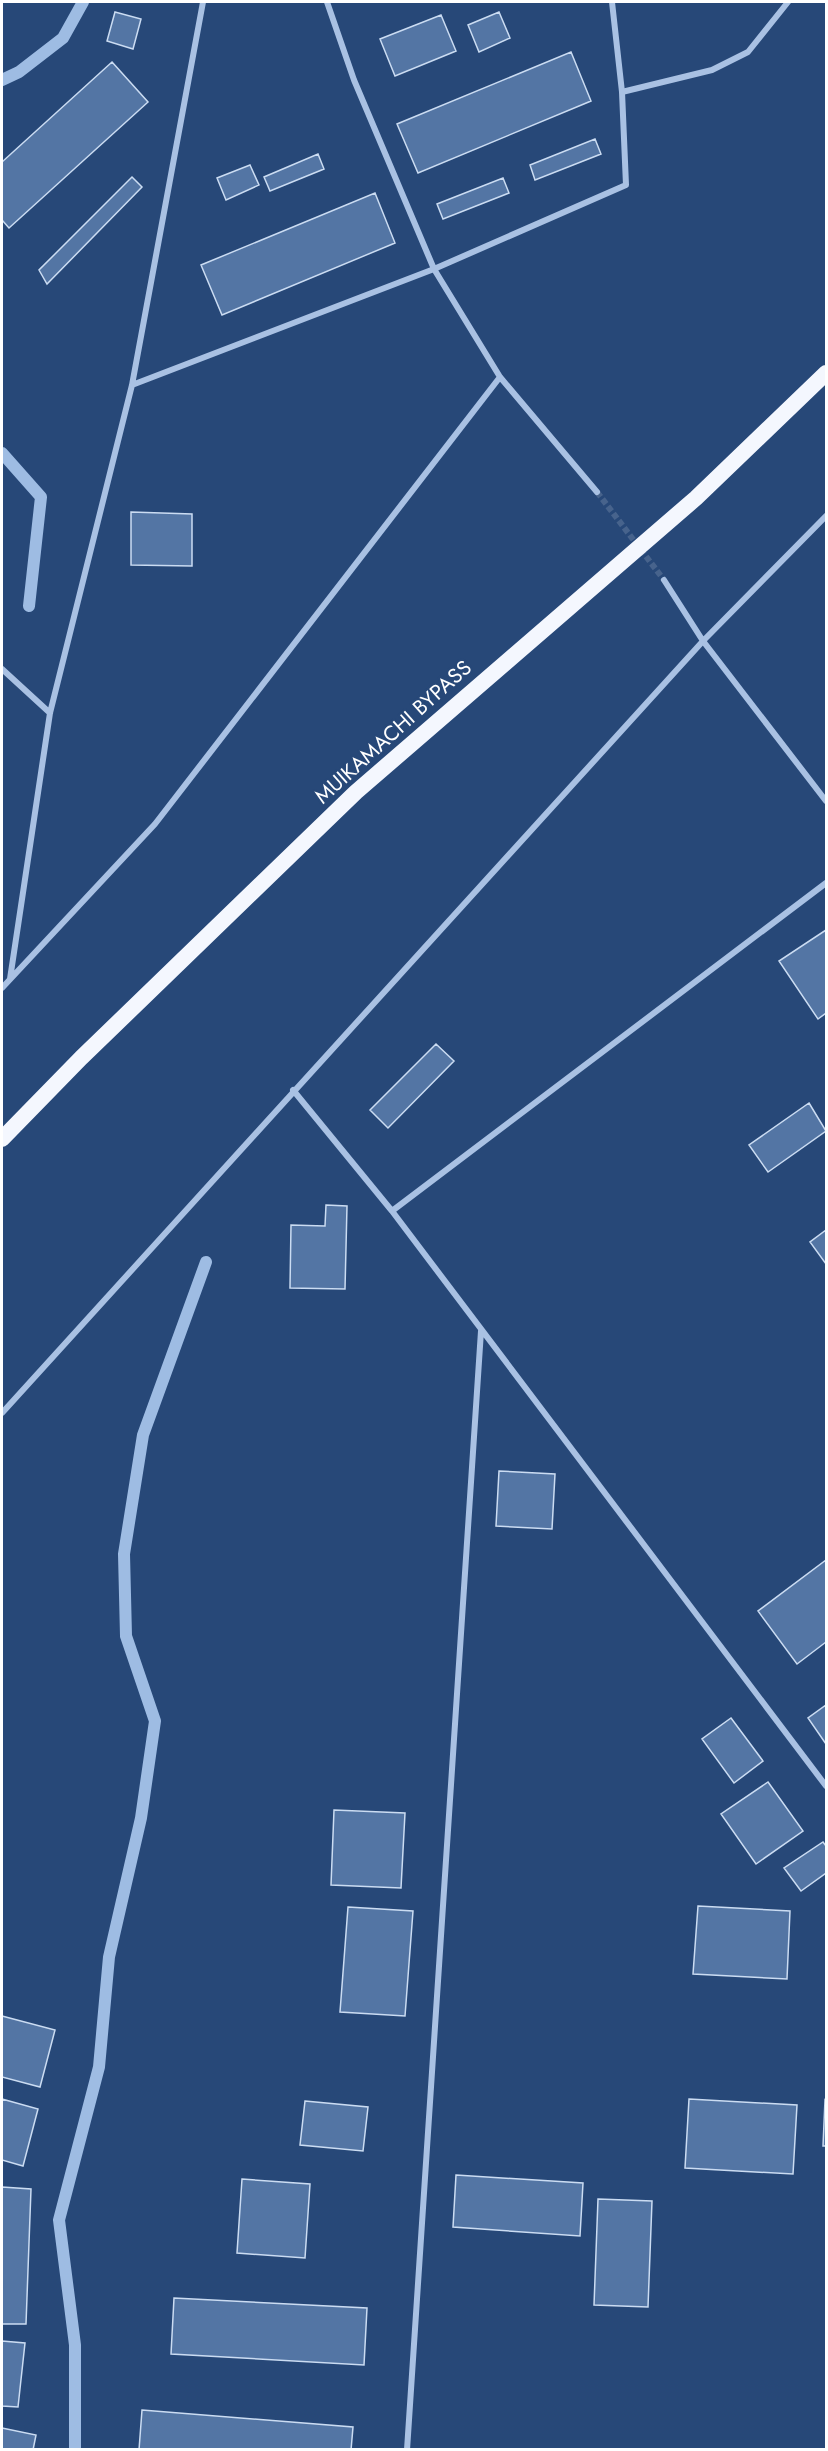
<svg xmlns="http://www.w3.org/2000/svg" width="828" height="2451" font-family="Jost,sans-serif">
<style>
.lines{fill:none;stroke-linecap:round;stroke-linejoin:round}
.stream{stroke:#9ebce3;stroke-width:12}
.building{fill:#5375a4;stroke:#cbdcf2;stroke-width:1.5}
.minor-tunnel{stroke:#47638c;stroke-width:6;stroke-dasharray:6 3;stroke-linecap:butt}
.minor{stroke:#a9c1e3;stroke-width:6}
.trunk{stroke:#f4f7fe;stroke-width:16}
.labels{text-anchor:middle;stroke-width:4.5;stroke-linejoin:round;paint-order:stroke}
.street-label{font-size:21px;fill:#fff;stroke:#274878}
</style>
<rect width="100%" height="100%" fill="#274878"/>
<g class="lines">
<path class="stream" d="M 2,80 L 19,72 L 63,38 L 83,2
M 2,453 L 41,497 L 29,606
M 75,2450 L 75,2345 L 59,2220 L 99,2067 L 109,1957 L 141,1818 L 155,1721 L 126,1636 L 124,1554 L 143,1435 L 206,1262"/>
</g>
<path class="building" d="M 115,12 L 141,19 L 133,49 L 107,41 Z
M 499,12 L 510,38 L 479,52 L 468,25 Z
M 441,15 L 456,51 L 395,76 L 380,39 Z
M 571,52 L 591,101 L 418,173 L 397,124 Z
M 112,62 L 148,102 L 9,228 L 2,220 L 2,162 Z
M 595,139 L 601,154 L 535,180 L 530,165 Z
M 318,154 L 324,169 L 270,191 L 264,177 Z
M 250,165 L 259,185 L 226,200 L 217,178 Z
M 132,177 L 142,187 L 47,284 L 39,270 Z
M 503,178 L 509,193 L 443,219 L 437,204 Z
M 375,193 L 395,243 L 222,315 L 201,265 Z
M 131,512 L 192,514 L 192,566 L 131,565 Z
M 826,930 L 826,1013 L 818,1019 L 779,961 Z
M 436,1044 L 454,1061 L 388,1128 L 370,1110 Z
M 809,1103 L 826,1131 L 768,1172 L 749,1145 Z
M 326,1205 L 347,1206 L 345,1289 L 290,1288 L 291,1225 L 325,1226 Z
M 826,1230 L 826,1264 L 810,1242 Z
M 499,1471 L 555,1474 L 552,1529 L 496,1526 Z
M 826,1560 L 826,1642 L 797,1664 L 758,1611 Z
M 826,1705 L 826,1744 L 808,1718 Z
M 731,1718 L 763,1761 L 734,1783 L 702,1739 Z
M 768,1782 L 803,1831 L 756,1864 L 721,1814 Z
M 334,1810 L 405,1813 L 401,1888 L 331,1885 Z
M 823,1842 L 826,1846 L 826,1873 L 801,1891 L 784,1868 Z
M 698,1906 L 790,1911 L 787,1979 L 693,1974 Z
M 348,1907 L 413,1911 L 405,2016 L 340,2012 Z
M 2,2016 L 55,2030 L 40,2087 L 2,2077 Z
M 2,2099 L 38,2109 L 23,2166 L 2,2160 Z
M 689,2099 L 797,2105 L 793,2174 L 685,2168 Z
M 825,2100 L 826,2101 L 826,2146 L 823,2146 Z
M 305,2101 L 368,2107 L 363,2151 L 300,2145 Z
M 456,2175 L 583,2183 L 580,2236 L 453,2227 Z
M 242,2179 L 310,2184 L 305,2258 L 237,2253 Z
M 2,2187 L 31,2189 L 26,2324 L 2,2324 Z
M 598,2199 L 652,2201 L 648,2307 L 594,2305 Z
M 174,2298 L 367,2308 L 364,2365 L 171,2354 Z
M 2,2341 L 25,2343 L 18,2407 L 2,2406 Z
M 142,2410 L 353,2427 L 351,2450 L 139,2450 Z
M 2,2428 L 36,2435 L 33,2450 L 2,2450 Z"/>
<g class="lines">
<path class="minor-tunnel" d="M 597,492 L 664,580"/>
<path class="minor" d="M 327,2 L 354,80 L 434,269 L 500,377 L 597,492
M 622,92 L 712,70 L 748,52 L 788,2
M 132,385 L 434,269 L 626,185 L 622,92 L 612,2
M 664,580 L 703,641 L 826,801
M 2,669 L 50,713
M 10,979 L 50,713 L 132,385 L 203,2
M 2,988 L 155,824 L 500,377
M 293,1090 L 392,1211 L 826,1786
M 392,1211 L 826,883
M 2,1413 L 703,641 L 826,516
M 407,2450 L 481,1331"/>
<path class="trunk" d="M 2,1139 L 81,1058 L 356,792 L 696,498 L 826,373"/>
</g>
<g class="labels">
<g class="street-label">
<text transform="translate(393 732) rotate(-42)" y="7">MUIKAMACHI BYPASS</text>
</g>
</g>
<rect width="828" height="2451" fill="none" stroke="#ffffff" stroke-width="6"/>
</svg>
